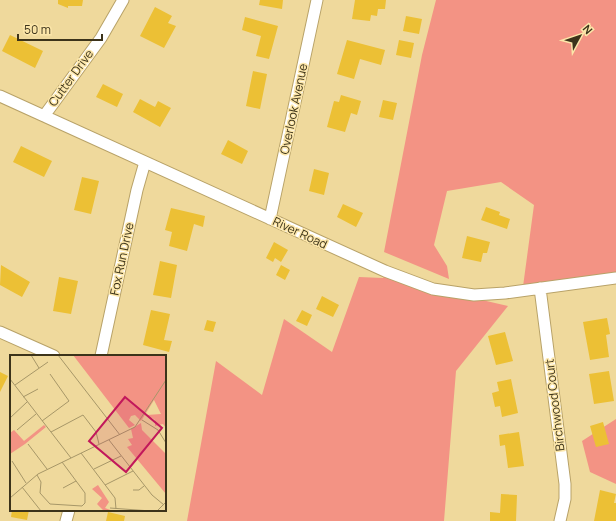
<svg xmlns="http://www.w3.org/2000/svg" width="616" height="521" font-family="Manrope,sans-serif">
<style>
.green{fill:#f39384}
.building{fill:#ecc035}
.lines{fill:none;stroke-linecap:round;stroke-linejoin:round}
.minor-casing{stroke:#b8a268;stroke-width:13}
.minor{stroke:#fff;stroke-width:11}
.labels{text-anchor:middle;stroke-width:3;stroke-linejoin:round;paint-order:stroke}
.street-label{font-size:12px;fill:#3c331a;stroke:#fce6a9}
.inset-road{fill:none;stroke:#a79768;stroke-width:1}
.view{fill:#c2185b;fill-opacity:0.15;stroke:#c2185b;stroke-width:2}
.inset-edge{fill:none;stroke:#3c331a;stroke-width:2}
</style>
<rect width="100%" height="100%" fill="#efd99c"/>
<path class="green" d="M 436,0 L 616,0 L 616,281 L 522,294 L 534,205 L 501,182 L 447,191 L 434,245 L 447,266 L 449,279 L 384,252 L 422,55 Z
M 385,271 L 456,294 L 508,306 L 456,371 L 444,521 L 187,521 L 216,361 L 262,395 L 284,319 L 332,352 L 359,277 L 383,278 Z
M 616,419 L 616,484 L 590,472 L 582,441 Z"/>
<path class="building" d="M 58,0 L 83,0 L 82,6 L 68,6 L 68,8 L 58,4 Z
M 260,0 L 283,0 L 282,9 L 259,5 Z
M 355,0 L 386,0 L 385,9 L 378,9 L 377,16 L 371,15 L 370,21 L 352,19 Z
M 155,7 L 172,16 L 168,23 L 176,26 L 164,48 L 140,36 Z
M 406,16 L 422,19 L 419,34 L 403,31 Z
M 245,17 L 278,26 L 269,59 L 256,56 L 261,36 L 242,30 Z
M 10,35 L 43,51 L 35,68 L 2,51 Z
M 347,40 L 385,50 L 381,65 L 360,59 L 354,79 L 337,74 Z
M 399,40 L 414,43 L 411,58 L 396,55 Z
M 253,71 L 267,74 L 260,109 L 246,106 Z
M 103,84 L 123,94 L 117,107 L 96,97 Z
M 341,95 L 361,101 L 357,115 L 351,113 L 345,132 L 327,127 L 334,101 L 339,102 Z
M 140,99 L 155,107 L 158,101 L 171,108 L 160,127 L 133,112 Z
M 383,100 L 397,103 L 393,120 L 379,117 Z
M 228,140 L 248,151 L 242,164 L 221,154 Z
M 21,146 L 52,161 L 44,177 L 13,162 Z
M 314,169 L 329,173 L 324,195 L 309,191 Z
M 82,177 L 99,181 L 91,214 L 74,210 Z
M 343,204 L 363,213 L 356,227 L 337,217 Z
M 486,207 L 500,212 L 499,215 L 510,219 L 507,229 L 481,220 Z
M 171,208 L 205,216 L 203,227 L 194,224 L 187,251 L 169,246 L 172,232 L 165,230 Z
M 467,236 L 490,242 L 487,253 L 483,253 L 481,262 L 462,258 Z
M 274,242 L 288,250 L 281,262 L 275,258 L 273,262 L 266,258 Z
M 160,261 L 177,265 L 171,298 L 153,295 Z
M 1,265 L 30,282 L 22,297 L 0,285 Z
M 281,265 L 290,270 L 285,280 L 276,275 Z
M 59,277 L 78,281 L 71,314 L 53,311 Z
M 322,296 L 339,305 L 333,317 L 316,309 Z
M 151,310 L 170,314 L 164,340 L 172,341 L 169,352 L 143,345 Z
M 302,310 L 312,315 L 307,326 L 296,321 Z
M 607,318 L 610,334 L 606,335 L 609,357 L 590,360 L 583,322 Z
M 207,320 L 216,322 L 213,332 L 204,330 Z
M 505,332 L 513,361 L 496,365 L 488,336 Z
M 609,371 L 614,401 L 594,404 L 589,374 Z
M 0,372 L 8,376 L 0,392 Z
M 511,379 L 518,413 L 502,417 L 500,406 L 495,407 L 492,393 L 499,391 L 497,382 Z
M 603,422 L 609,444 L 596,447 L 590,426 Z
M 519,432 L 524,466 L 508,468 L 505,445 L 500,446 L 499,435 Z
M 600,490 L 616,494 L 614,503 L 616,503 L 616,521 L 594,521 Z
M 501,494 L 517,495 L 516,521 L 490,521 L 490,512 L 500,513 Z
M 12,510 L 29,510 L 27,520 L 11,517 Z
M 108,512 L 125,516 L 124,521 L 106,521 Z"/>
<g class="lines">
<defs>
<path id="minor" d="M 0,96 L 385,271 L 433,289 L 474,295 L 505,293 L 616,278
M 44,116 L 101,38 L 123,0
M 270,219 L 317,0
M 540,288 L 565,484 L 565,499 L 560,521
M 0,332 L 54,356
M 101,356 L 137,190 L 145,162
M 66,521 L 69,510"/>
</defs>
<use href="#minor" class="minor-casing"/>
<use href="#minor" class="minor"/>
</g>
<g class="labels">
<g class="street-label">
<text transform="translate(71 78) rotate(-54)" y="4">Cutter Drive</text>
<text transform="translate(294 109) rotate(-78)" y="4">Overlook Avenue</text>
<text transform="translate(300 233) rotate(25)" y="4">River Road</text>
<text transform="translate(122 259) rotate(-78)" y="4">Fox Run Drive</text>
<text transform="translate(555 405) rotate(-97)" y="4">Birchwood Court</text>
</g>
</g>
<g transform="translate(10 355)">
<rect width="156" height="156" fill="#efd99c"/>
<path d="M 63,0 L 156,0 L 156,73 L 153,69 L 145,71 L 145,65 L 137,60 L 151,59 L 144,45 L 131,66 L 125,60 L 121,61 L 119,65 L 125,70 L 119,73 ZM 131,68 L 132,75 L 156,99 L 156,139 L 117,92 L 122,90 L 118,84 L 123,83 L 121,74 ZM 34,70 L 36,72 L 15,89 L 0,99 L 0,78 L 4,75 L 14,86 ZM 88,130 L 99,147 L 95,153 L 103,156 L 94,156 L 87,149 L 92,143 L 82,134 Z" fill="#f39384"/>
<path class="inset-road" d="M 21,0 L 29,13M 48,0 L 110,80M 0,24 L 61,103M 5,30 L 38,7M 13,42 L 28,34M 0,63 L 17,47M 132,65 L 148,75 L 156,88M 32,66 L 59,46 L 40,19M 7,75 L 26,59M 41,77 L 73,60 L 86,77 L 89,89M 99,85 L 142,140 L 154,150M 18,89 L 37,114M 71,98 L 105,143 L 106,154M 2,106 L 16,128M 84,114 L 111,101M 27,120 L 31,127 L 30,138 L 40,149 L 72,151 L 75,148 L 75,138 L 52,107M 95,130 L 123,116M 12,132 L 31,156M 53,133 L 66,126M 123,135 L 129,135 L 134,131M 0,143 L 28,119 L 125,72 L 156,25M 100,153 L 141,156M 147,156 L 156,147"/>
<path class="view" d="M 115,42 L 152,73 L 116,117 L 79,86 Z"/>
<rect width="156" height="156" class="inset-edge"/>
</g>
<g transform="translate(580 36) rotate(50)" stroke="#fce6a9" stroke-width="3" paint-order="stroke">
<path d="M0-3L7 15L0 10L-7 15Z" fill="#3c331a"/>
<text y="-6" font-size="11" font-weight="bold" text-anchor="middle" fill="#3c331a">N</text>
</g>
<path d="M18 34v6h84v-6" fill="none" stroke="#3c331a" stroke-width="2"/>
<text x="24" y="34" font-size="12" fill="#3c331a" stroke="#fce6a9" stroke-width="3" paint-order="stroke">50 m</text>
</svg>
